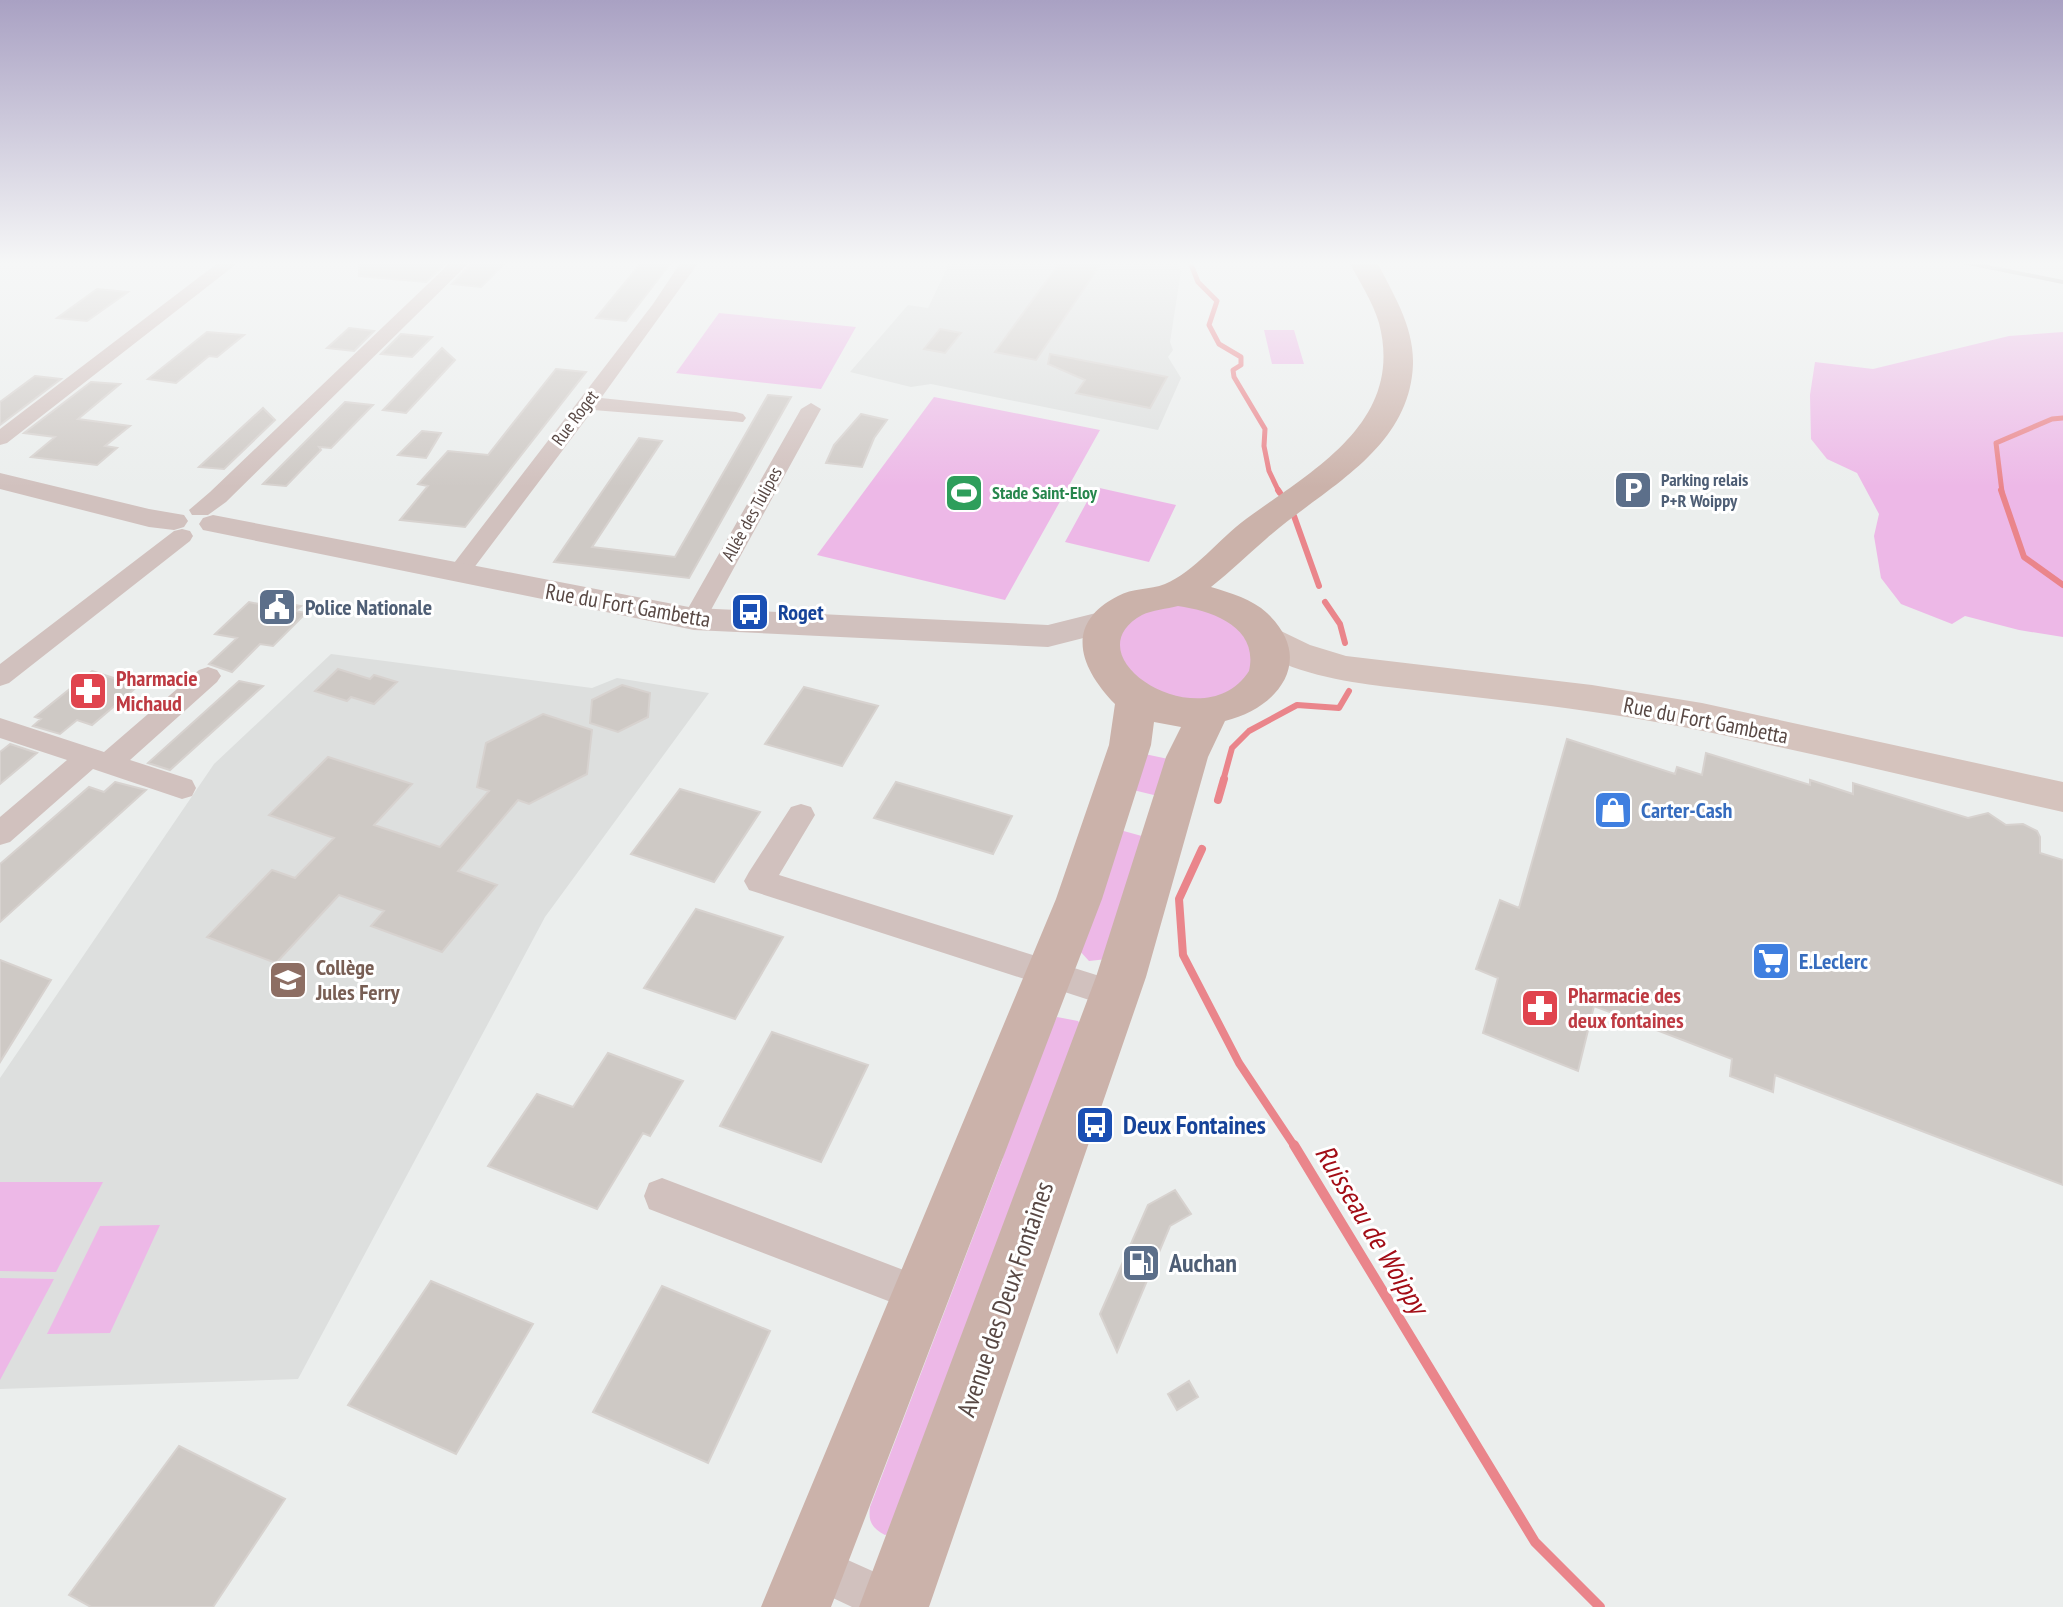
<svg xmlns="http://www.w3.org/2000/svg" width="2063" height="1607" font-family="'PT Sans Narrow',sans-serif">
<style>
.education{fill:#dddfde}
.green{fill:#edb8e7}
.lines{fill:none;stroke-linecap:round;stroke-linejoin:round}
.stream-far3{stroke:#ea858b;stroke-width:5}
.stream-far2{stroke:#ea858b;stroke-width:6}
.stream-far1{stroke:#ea858b;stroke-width:8}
.stream{stroke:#ea858b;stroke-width:10}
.building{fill:#cec9c5;stroke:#d7d2cf;stroke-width:2}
.minor{fill:#d1c1be;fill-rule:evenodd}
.tertiary{fill:#d1c1be;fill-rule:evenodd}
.secondary{fill:#d5c3bd;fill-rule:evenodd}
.primary{fill:#cbb2aa;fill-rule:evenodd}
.rail{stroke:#b6b0ad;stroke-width:4}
.labels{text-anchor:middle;stroke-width:6;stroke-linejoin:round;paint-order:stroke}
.far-street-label{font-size:18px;fill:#584844;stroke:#fff}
.far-service-label{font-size:18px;font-weight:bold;fill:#4e5e75;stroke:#fff;text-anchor:start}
.far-leisure-label{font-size:18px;font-weight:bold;fill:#27864d;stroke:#fff;text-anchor:start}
.street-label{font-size:22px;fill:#584844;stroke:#fff}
.service-label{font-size:22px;font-weight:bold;fill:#4e5e75;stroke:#fff;text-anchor:start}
.transit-label{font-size:22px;font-weight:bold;fill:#164399;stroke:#fff;text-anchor:start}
.health-label{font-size:22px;font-weight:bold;fill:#be3a42;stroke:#fff;text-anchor:start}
.shop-label{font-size:22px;font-weight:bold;fill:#366cbe;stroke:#fff;text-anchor:start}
.education-label{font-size:22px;font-weight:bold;fill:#785e54;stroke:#fff;text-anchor:start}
.near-transit-label{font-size:26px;font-weight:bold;fill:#164399;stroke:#fff;text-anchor:start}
.near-service-label{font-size:26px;font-weight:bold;fill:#4e5e75;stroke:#fff;text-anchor:start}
.near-street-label{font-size:26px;fill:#584844;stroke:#fff}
.near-water-label{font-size:28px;font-style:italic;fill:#a20d16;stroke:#fff}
</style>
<rect width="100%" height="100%" fill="#ebeeed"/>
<path class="education" d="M 950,262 L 1176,262 L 1181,271 L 1170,342 L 1173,350 L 1168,357 L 1181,378 L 1158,430 L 931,384 L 911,387 L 850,372 L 908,305 L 928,308 Z
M 331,654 L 592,688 L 617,678 L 709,693 L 545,917 L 298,1379 L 0,1389 L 0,1078 L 214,764 Z"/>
<path class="green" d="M 719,313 L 856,327 L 821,389 L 676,373 Z
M 1264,330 L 1294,330 L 1304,364 L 1272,364 Z
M 2063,332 L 2063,637 L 2019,630 L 1965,616 L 1952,624 L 1901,604 L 1881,578 L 1874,536 L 1879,514 L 1857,473 L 1827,459 L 1811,439 L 1810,395 L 1815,362 L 1873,369 L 2009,336 Z
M 934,397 L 1100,430 L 1005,600 L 817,555 Z
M 1095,487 L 1176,505 L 1149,562 L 1065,542 Z
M 1163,604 L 1211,609 L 1247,632 L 1255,666 L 1233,693 L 1190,703 L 1127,681 L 1114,636 L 1124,621 Z
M 1140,753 L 1173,760 L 1162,797 L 1129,789 Z
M 1120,830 L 1149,838 L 1107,959 L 1089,961 L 1078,949 Z
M 1057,1017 L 1078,1021 L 1084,1030 L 896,1532 L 885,1535 C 872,1528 868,1522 870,1507 L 1002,1161 L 1020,1090 Z
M 0,1182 L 103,1182 L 56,1272 L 0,1271 Z
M 160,1225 L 110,1333 L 47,1334 L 100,1226 Z
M 0,1278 L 54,1279 L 0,1380 Z"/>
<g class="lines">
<path class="stream-far3" d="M 1190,262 L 1198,282 L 1217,301 L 1209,325 L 1219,344 L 1241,357 L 1241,365 L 1233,370 L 1234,377 L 1265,429 L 1264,446 L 1269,471 L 1279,492
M 2002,492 L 1996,443 L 2052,419 L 2063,418"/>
<path class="stream-far2" d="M 1278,490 L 1280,493
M 2001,490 L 2024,557 L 2063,585
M 1294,516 L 1319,586
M 1325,602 L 1340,624 L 1345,643
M 1223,781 L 1232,748 L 1249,731 L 1297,705 L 1339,708 L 1349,691"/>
<path class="stream-far1" d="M 1218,800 L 1224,779
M 1202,849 L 1179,899 L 1183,955 L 1239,1063 L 1295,1147"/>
<path class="stream" d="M 1294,1145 L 1535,1542 L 1600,1607"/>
</g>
<path class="building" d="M 359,262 L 447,262 L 426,282 L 359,276 Z
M 473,262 L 506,262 L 481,287 L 452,284 Z
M 1060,262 L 1102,262 L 1036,360 L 995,352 Z
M 641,263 L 669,265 L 626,321 L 596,318 Z
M 97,289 L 128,292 L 87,321 L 57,318 Z
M 349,328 L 374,331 L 354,351 L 327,348 Z
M 940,329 L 961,333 L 945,353 L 924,349 Z
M 207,332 L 244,335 L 217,357 L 209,356 L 176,383 L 148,379 Z
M 401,334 L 432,337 L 412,357 L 381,354 Z
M 442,348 L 455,360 L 406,413 L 383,410 Z
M 1050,354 L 1122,368 L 1167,377 L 1150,408 L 1076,393 L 1085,380 L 1048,364 Z
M 556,369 L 586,372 L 465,527 L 400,520 L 428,486 L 418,484 L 448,451 L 488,455 Z
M 35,376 L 61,379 L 0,425 L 0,402 Z
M 91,382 L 120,384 L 78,419 L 130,426 L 105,446 L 117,448 L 97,465 L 31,457 L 55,437 L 24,433 Z
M 768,395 L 791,397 L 689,578 L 554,562 L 639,438 L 662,441 L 592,547 L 675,557 Z
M 345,402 L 373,405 L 331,448 L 319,447 L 321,450 L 286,486 L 263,484 Z
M 263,408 L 275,420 L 224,469 L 199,467 Z
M 861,414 L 887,420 L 874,438 L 862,467 L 826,463 L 834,445 Z
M 422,431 L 441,433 L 426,458 L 398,455 Z
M 265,599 L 301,606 L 295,611 L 306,613 L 273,646 L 260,644 L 232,672 L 209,664 L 237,638 L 215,634 L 249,602 L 259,604 Z
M 338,669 L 370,679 L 374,675 L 397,682 L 374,704 L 351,697 L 347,701 L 315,691 Z
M 92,671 L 138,686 L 92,725 L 77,720 L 60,734 L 33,726 L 41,719 L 35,717 Z
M 239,681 L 263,686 L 170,770 L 148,763 Z
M 622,685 L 650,693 L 648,717 L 618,732 L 590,723 L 592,700 Z
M 804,687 L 878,706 L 842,766 L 765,744 Z
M 543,714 L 592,730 L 587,774 L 529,804 L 518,800 L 458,871 L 497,885 L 442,952 L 371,926 L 384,911 L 339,895 L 276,963 L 207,937 L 272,870 L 295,878 L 334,838 L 269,815 L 328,757 L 412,784 L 374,825 L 440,847 L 489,791 L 477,787 L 486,743 Z
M 1567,739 L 1675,774 L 1677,767 L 1702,775 L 1706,753 L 1810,785 L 1810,780 L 1853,794 L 1853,783 L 1968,818 L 1988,813 L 2006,825 L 2023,824 L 2037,831 L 2040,837 L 2040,853 L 2063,860 L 2063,1185 L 1775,1075 L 1773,1092 L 1730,1076 L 1732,1059 L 1594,1006 L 1578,1071 L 1483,1033 L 1498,978 L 1476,969 L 1500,900 L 1519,908 Z
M 10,744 L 37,753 L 0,784 L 0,752 Z
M 115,782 L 146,790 L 0,922 L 0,864 L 89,787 L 104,792 Z
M 896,782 L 1012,816 L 993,854 L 874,818 Z
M 680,789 L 760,812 L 714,882 L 631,854 Z
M 696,909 L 783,937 L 735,1019 L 644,988 Z
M 0,960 L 51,980 L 0,1062 Z
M 772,1032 L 868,1065 L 821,1162 L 720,1126 Z
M 608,1053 L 683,1081 L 650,1136 L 643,1133 L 597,1209 L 488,1166 L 537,1094 L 573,1107 Z
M 1175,1190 L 1191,1214 L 1170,1226 L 1117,1352 L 1100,1314 L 1148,1205 Z
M 431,1281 L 533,1324 L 456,1454 L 348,1405 Z
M 662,1286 L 770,1331 L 708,1463 L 593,1412 Z
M 1189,1381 L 1198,1397 L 1177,1410 L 1168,1394 Z
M 179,1446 L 285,1499 L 213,1607 L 91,1607 L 69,1595 Z"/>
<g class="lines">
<path class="minor" d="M 219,262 L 239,262 L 7,443 L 0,445 L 0,429 Z
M 451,262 L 470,262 L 226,502 L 208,515 L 192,515 L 189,510 L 210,492 Z
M 681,262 L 699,262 L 601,398 L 736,412 L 743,414 L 746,418 L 743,422 L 593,410 L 467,577 L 451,577 L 447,572 L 451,567 L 653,304 Z
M 811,403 L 821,409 L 706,619 L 703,625 L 694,627 L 685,625 L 682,619 L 801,409 Z
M 182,529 L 190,531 L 193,536 L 190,541 L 9,683 L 0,686 L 0,664 L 174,531 Z
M 208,667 L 217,670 L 221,676 L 217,682 L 130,760 L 192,780 L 196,788 L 192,796 L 182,799 L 93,769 L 10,842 L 0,845 L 0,817 L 67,760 L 0,738 L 0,718 L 104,752 L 199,670 Z
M 801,804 L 811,807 L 815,815 L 779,875 L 1125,984 L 1130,994 L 1125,1004 L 1114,1008 L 749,890 L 744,881 L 749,872 L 791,807 Z
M 662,1178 L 935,1282 L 941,1295 L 935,1308 L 922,1314 L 649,1209 L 644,1196 L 649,1183 Z
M 812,1544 L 917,1591 L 923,1607 L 852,1607 L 797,1581 L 790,1566 L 797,1551 Z"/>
<path class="tertiary" d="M 0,473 L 149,509 L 184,515 L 188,521 L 184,527 L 174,530 L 149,527 L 0,489 Z
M 213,515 L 694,608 L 1048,625 L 1108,610 L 1119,613 L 1124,621 L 1119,629 L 1048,647 L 694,630 L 203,530 L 199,524 L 203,518 Z"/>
<path class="secondary" d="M 1264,623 L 1310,645 L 1346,656 L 1592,685 L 1702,703 L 2063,782 L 2063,812 C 1943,785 1823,755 1703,731 C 1602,710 1499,700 1397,688 C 1356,683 1269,673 1246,635 L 1252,626 Z"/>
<path class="primary" d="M 1349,262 L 1377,262 C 1393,294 1414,326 1413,364 C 1410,451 1322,489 1266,539 C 1247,555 1230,572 1211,587 C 1231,593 1252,599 1267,613 C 1316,659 1279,708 1225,721 L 1208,757 L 1146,977 L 929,1607 L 859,1607 L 1096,977 L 1166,757 L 1181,727 L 1154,722 L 1151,745 L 1102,899 L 831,1607 L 761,1607 L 1056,899 L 1109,745 L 1115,704 C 1080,668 1063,624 1118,596 C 1132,588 1150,590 1165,584 C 1194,572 1220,538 1246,519 C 1313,470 1405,422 1379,323 C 1373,302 1359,281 1349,262 ZM 1178,606 C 1213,611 1259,627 1249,671 C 1204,742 1067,657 1142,615 C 1152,610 1167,609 1178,606 Z"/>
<path class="rail" d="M 1963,262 L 2063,282"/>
</g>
<linearGradient id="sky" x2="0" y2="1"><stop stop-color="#a9a1c3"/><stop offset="0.54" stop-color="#f6f7f7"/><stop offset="1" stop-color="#f6f7f7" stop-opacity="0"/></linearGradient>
<rect width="2063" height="487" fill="url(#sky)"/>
<defs>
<symbol id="parking-square" viewBox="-11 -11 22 22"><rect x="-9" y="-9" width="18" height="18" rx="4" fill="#5c6f8a" stroke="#fff"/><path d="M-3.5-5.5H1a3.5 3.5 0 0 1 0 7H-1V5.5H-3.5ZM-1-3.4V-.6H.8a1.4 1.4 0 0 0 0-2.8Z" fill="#fff"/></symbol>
<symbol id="stadium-square" viewBox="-11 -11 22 22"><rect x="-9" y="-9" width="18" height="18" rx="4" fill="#2e9e5b" stroke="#fff"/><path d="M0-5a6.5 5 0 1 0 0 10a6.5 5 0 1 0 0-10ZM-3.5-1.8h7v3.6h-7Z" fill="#fff"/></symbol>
<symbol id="civic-square" viewBox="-11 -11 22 22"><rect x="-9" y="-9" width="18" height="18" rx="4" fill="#5c6f8a" stroke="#fff"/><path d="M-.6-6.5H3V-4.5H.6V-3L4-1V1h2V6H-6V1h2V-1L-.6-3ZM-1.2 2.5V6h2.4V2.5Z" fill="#fff"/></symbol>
<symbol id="bus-square" viewBox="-11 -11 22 22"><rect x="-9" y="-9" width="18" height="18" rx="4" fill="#1a4fb4" stroke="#fff"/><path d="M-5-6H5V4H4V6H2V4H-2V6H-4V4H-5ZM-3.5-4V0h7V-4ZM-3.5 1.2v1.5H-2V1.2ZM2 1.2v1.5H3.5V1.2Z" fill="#fff"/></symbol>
<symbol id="pharmacy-square" viewBox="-11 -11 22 22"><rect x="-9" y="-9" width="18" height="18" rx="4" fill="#e0444e" stroke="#fff"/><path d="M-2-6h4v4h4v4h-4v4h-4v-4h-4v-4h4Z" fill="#fff"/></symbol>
<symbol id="shop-square" viewBox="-11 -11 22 22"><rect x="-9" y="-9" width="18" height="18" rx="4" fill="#3f7fe0" stroke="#fff"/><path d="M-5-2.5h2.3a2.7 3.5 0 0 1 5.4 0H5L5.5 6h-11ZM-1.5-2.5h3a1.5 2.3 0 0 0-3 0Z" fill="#fff"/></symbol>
<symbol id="supermarket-square" viewBox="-11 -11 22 22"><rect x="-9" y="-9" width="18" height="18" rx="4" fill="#3f7fe0" stroke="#fff"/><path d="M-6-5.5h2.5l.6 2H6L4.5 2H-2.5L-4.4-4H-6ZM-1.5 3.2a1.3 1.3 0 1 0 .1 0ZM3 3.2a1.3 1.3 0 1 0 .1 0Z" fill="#fff"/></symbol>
<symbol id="school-square" viewBox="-11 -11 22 22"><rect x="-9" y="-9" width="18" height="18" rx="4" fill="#8d6e63" stroke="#fff"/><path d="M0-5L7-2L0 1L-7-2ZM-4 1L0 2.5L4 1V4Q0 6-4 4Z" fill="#fff"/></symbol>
<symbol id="fuel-square" viewBox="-11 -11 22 22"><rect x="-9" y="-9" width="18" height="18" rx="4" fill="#5c6f8a" stroke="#fff"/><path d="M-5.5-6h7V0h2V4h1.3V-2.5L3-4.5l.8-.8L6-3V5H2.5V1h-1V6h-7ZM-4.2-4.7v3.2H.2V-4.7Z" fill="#fff"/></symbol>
</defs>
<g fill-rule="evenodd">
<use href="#parking-square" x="1611" y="468" width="44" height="44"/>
<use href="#stadium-square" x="942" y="471" width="44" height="44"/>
<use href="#civic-square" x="255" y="585" width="44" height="44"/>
<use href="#bus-square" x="728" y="590" width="44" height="44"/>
<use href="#pharmacy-square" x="66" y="669" width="44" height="44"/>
<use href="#shop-square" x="1591" y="788" width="44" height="44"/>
<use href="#supermarket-square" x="1749" y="939" width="44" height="44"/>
<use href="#school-square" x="266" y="958" width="44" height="44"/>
<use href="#pharmacy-square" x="1518" y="986" width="44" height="44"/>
<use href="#bus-square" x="1073" y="1103" width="44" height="44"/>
<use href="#fuel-square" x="1119" y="1241" width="44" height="44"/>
</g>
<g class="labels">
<g class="far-street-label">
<text transform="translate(575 418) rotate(-53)" y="6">Rue Roget</text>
<text transform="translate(752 514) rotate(-61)" y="6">Allée des Tulipes</text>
</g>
<g class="far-service-label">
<text x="1661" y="486">Parking relais<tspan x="1661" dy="21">P+R Woippy</tspan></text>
</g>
<g class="far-leisure-label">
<text x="992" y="499">Stade Saint-Eloy</text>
</g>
<g class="street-label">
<text transform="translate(628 605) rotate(10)" y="8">Rue du Fort Gambetta</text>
<text transform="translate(1706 720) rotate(11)" y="8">Rue du Fort Gambetta</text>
</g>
<g class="service-label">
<text x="305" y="615">Police Nationale</text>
</g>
<g class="transit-label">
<text x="778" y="620">Roget</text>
</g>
<g class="health-label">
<text x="116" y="686">Pharmacie<tspan x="116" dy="25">Michaud</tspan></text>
<text x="1568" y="1003">Pharmacie des<tspan x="1568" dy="25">deux fontaines</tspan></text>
</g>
<g class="shop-label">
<text x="1641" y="818">Carter-Cash</text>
<text x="1799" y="969">E.Leclerc</text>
</g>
<g class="education-label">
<text x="316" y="975">Collège<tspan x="316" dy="25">Jules Ferry</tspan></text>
</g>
<g class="near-transit-label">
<text x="1123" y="1134">Deux Fontaines</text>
</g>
<g class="near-service-label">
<text x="1169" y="1272">Auchan</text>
</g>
<g class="near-street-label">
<text transform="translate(1005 1299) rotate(-71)" y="9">Avenue des Deux Fontaines</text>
</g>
<g class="near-water-label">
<text transform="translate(1372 1229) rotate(59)" y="10">Ruisseau de Woippy</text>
</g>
</g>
</svg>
